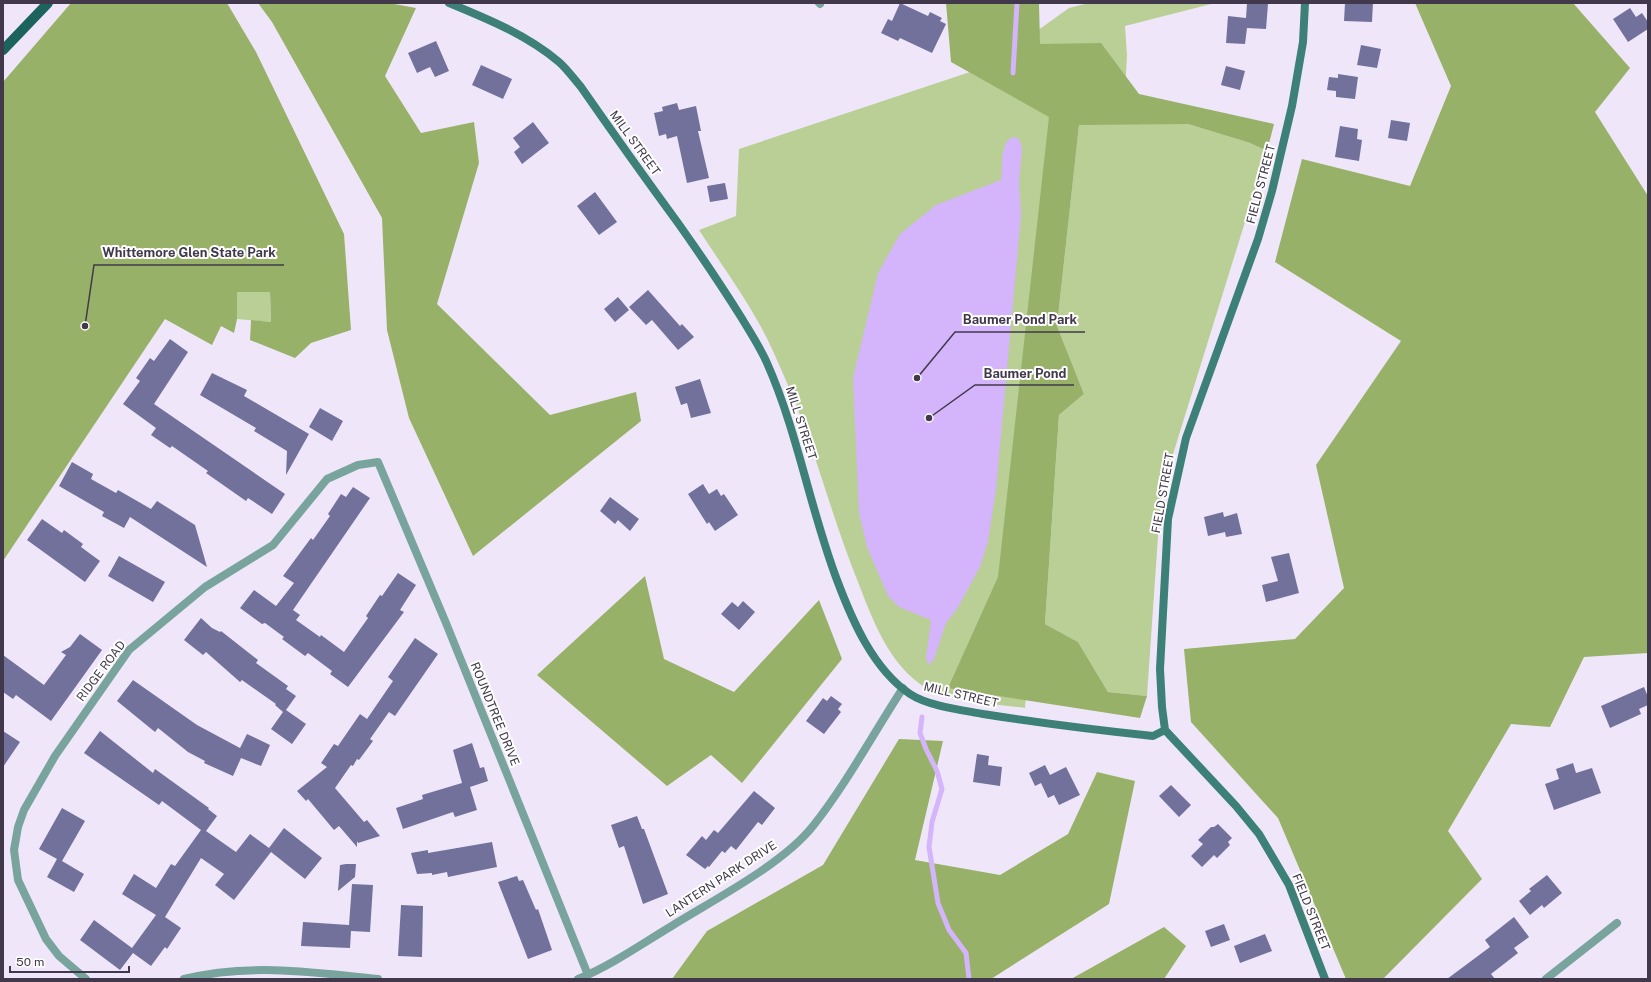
<svg xmlns="http://www.w3.org/2000/svg" width="1651" height="982" font-family="'Public Sans',sans-serif">
<style>
.green{fill:#b9cf96}
.forest{fill:#97b168}
.water{fill:#d4b4fb}
.lines{fill:none;stroke-linecap:round;stroke-linejoin:round}
.stream{stroke:#d4b4fb;stroke-width:5}
.building{fill:#72719b}
.street{stroke:#79a39d;stroke-width:8}
.secondary{stroke:#3c8077;stroke-width:8}
.primary{stroke:#1b635c;stroke-width:10}
.labels{text-anchor:middle;stroke-width:4;stroke-linejoin:round;paint-order:stroke}
.street-label{font-size:12px;fill:#41394b;stroke:#fff}
.leader{fill:none;stroke:#41394b;stroke-width:1.5}
.callout-dot{fill:#41394b;stroke:#fff;stroke-width:1.5}
.callout-label{font-size:13px;text-anchor:middle;font-weight:bold;fill:#41394b;stroke:#fff;stroke-width:4;stroke-linejoin:round;paint-order:stroke}
</style>
<rect width="100%" height="100%" fill="#efe7f9"/>
<path class="green" d="M 1089,3 L 1215,3 L 1125,26 L 1127,55 L 1124,112 L 1073,117 L 1048,408 L 1025,708 C 996,704 943,701 920,684 C 887,660 872,618 858,582 C 837,530 822,476 803,423 C 794,398 783,373 772,349 C 753,307 724,269 699,230 L 736,216 L 739,149 L 988,66 L 1069,8 Z
M 1079,124 L 1188,124 L 1250,143 L 1267,151 L 1161,493 L 1147,696 L 1108,692 L 1078,642 L 1045,624 L 1059,415 L 1084,394 L 1057,326 Z
M 237,292 L 270,292 L 271,322 L 237,319 Z"/>
<path class="forest" d="M 71,3 L 227,3 L 256,52 L 344,234 L 351,330 L 311,343 L 295,358 L 250,340 L 251,320 L 271,322 L 270,292 L 237,292 L 237,319 L 234,333 L 221,326 L 212,345 L 165,319 L 3,561 L 3,82 Z
M 258,3 L 389,3 L 416,8 L 385,76 L 421,133 L 474,122 L 479,163 L 437,304 L 550,415 L 636,392 L 641,421 L 473,556 L 409,418 L 387,330 L 382,218 L 272,22 Z
M 946,3 L 1039,3 L 1040,44 L 1101,43 L 1139,94 L 1274,124 L 1267,151 L 1250,143 L 1188,124 L 1079,125 L 1057,326 L 1084,394 L 1059,415 L 1045,624 L 1078,642 L 1108,692 L 1147,696 L 1140,718 L 948,688 L 998,577 L 1049,117 L 951,62 Z
M 1415,3 L 1573,3 L 1630,68 L 1595,112 L 1648,196 L 1648,653 L 1584,657 L 1550,727 L 1511,724 L 1448,831 L 1482,879 L 1383,979 L 1346,979 L 1278,818 L 1191,722 L 1184,649 L 1295,639 L 1344,588 L 1316,465 L 1401,341 L 1275,262 L 1302,159 L 1410,186 L 1451,86 Z
M 645,576 L 664,659 L 734,692 L 819,600 L 842,659 L 742,783 L 711,755 L 667,786 L 537,675 Z
M 899,739 L 943,741 L 915,860 L 1000,875 L 1068,834 L 1097,772 L 1135,781 L 1109,904 L 991,979 L 672,979 L 707,931 L 823,865 Z
M 1164,927 L 1186,946 L 1164,979 L 1071,979 Z"/>
<path class="water" d="M 1014,137 L 1019,139 L 1022,148 L 1019,183 L 1021,215 L 996,489 L 988,541 L 980,567 L 957,609 L 946,623 L 934,659 L 929,665 L 926,658 L 931,620 L 899,607 L 888,596 L 867,547 L 859,513 L 853,378 L 878,273 L 900,234 L 936,205 L 1001,180 C 1003,168 999,140 1014,137 Z"/>
<g class="lines">
<path class="stream" d="M 1013,73 L 1017,3
M 922,717 L 920,733 L 926,749 L 937,771 L 942,789 L 932,822 L 929,847 L 938,903 L 949,930 L 966,953 L 969,979"/>
</g>
<path class="building" d="M 900,3 L 928,16 L 930,12 L 942,18 L 940,21 L 946,24 L 932,53 L 900,38 L 898,41 L 881,33 L 888,19 L 892,21 Z
M 1247,3 L 1268,4 L 1266,29 L 1247,28 L 1245,44 L 1226,43 L 1228,16 L 1246,18 Z
M 1345,3 L 1373,3 L 1372,22 L 1344,21 Z
M 1630,8 L 1636,17 L 1642,13 L 1648,22 L 1648,29 L 1628,42 L 1613,19 Z
M 436,41 L 449,71 L 435,77 L 430,67 L 417,73 L 408,53 Z
M 1361,45 L 1381,49 L 1377,68 L 1357,65 Z
M 481,65 L 512,79 L 503,99 L 472,85 Z
M 1226,66 L 1245,71 L 1240,90 L 1221,85 Z
M 1338,74 L 1358,77 L 1355,99 L 1336,97 L 1336,91 L 1327,90 L 1329,77 L 1338,78 Z
M 677,103 L 679,110 L 696,106 L 701,131 L 698,131 L 709,178 L 687,183 L 677,136 L 667,139 L 666,134 L 659,136 L 654,113 L 663,111 L 662,107 Z
M 1391,120 L 1410,123 L 1407,141 L 1388,138 Z
M 533,122 L 549,143 L 522,164 L 514,152 L 520,147 L 513,138 Z
M 1340,126 L 1358,129 L 1357,139 L 1362,140 L 1359,161 L 1335,157 Z
M 725,183 L 728,199 L 710,202 L 707,186 Z
M 595,192 L 617,222 L 599,235 L 577,206 Z
M 648,290 L 680,326 L 682,324 L 694,337 L 678,350 L 652,320 L 646,325 L 629,307 Z
M 618,297 L 629,310 L 615,322 L 604,309 Z
M 170,339 L 188,352 L 154,404 L 285,494 L 272,514 L 248,498 L 246,501 L 206,473 L 208,471 L 172,446 L 170,448 L 151,435 L 156,428 L 123,404 L 140,381 L 136,378 L 150,358 L 154,361 Z
M 212,373 L 247,390 L 244,396 L 309,434 L 286,475 L 287,451 L 254,431 L 256,428 L 200,395 Z
M 700,379 L 711,413 L 691,418 L 687,403 L 681,405 L 675,387 Z
M 320,408 L 343,421 L 332,441 L 309,427 Z
M 72,462 L 93,474 L 91,479 L 116,493 L 118,490 L 151,509 L 157,501 L 195,525 L 207,567 L 130,517 L 124,528 L 102,516 L 104,512 L 59,486 Z
M 703,484 L 709,494 L 717,489 L 721,496 L 724,494 L 738,515 L 715,531 L 709,522 L 707,524 L 688,494 Z
M 353,487 L 370,498 L 293,610 L 300,615 L 296,620 L 320,637 L 321,635 L 344,652 L 368,618 L 366,616 L 380,595 L 382,596 L 398,573 L 416,585 L 400,610 L 404,612 L 348,687 L 330,674 L 332,671 L 308,653 L 305,656 L 282,639 L 284,637 L 265,623 L 262,624 L 240,608 L 254,590 L 276,606 L 294,583 L 283,576 L 311,538 L 313,540 L 330,516 L 328,514 L 341,494 L 346,497 Z
M 610,497 L 639,519 L 630,531 L 618,520 L 615,524 L 600,511 Z
M 1223,512 L 1224,517 L 1237,513 L 1242,534 L 1226,537 L 1225,532 L 1208,536 L 1204,517 Z
M 42,519 L 62,533 L 64,530 L 83,544 L 81,547 L 100,561 L 85,582 L 27,540 Z
M 1289,553 L 1299,593 L 1266,602 L 1262,585 L 1278,581 L 1271,557 Z
M 119,556 L 165,582 L 153,602 L 108,576 Z
M 743,601 L 755,612 L 739,630 L 721,614 L 732,602 L 738,607 Z
M 201,618 L 212,628 L 220,632 L 221,631 L 258,660 L 256,663 L 288,686 L 286,689 L 296,696 L 286,710 L 306,724 L 292,744 L 271,729 L 283,712 L 275,705 L 276,704 L 242,680 L 240,682 L 206,652 L 203,655 L 184,640 Z
M 80,634 L 102,650 L 51,721 L 16,695 L 13,699 L 3,692 L 3,655 L 44,685 L 66,655 L 61,652 L 70,647 Z
M 415,638 L 438,654 L 395,716 L 389,712 L 370,739 L 373,741 L 359,760 L 357,759 L 353,766 L 351,765 L 335,788 L 364,822 L 367,820 L 380,836 L 358,843 L 357,841 L 357,847 L 339,826 L 334,830 L 308,799 L 306,801 L 297,791 L 327,767 L 321,763 L 334,744 L 338,746 L 360,714 L 367,719 L 393,681 L 388,677 Z
M 133,680 L 197,725 L 240,748 L 247,734 L 270,745 L 261,766 L 241,758 L 233,776 L 204,763 L 205,761 L 188,752 L 158,728 L 155,732 L 117,701 Z
M 1644,687 L 1648,697 L 1648,705 L 1639,709 L 1641,714 L 1610,728 L 1601,706 Z
M 831,696 L 842,704 L 838,709 L 841,712 L 824,734 L 806,721 L 823,698 L 827,701 Z
M 3,731 L 20,742 L 3,767 Z
M 100,731 L 153,773 L 155,769 L 209,808 L 208,809 L 217,816 L 206,831 L 236,852 L 250,834 L 269,848 L 284,828 L 322,858 L 305,879 L 271,852 L 234,900 L 215,885 L 224,874 L 201,858 L 165,917 L 181,928 L 167,949 L 165,947 L 151,966 L 133,953 L 120,970 L 80,940 L 94,920 L 132,948 L 156,915 L 122,894 L 134,874 L 156,888 L 171,864 L 175,866 L 201,830 L 162,801 L 159,805 L 84,753 Z
M 472,743 L 480,768 L 484,767 L 488,781 L 470,787 L 477,810 L 455,817 L 453,812 L 403,829 L 396,808 L 423,799 L 422,795 L 462,783 L 453,750 Z
M 977,754 L 989,756 L 988,765 L 1002,767 L 1000,786 L 973,782 Z
M 1573,763 L 1576,773 L 1592,768 L 1601,793 L 1554,810 L 1545,784 L 1559,779 L 1556,769 Z
M 1045,765 L 1050,775 L 1066,767 L 1080,795 L 1059,805 L 1054,795 L 1048,798 L 1041,783 L 1035,786 L 1029,773 Z
M 1171,785 L 1191,805 L 1179,817 L 1159,796 Z
M 754,791 L 775,808 L 762,825 L 758,822 L 736,850 L 731,846 L 725,853 L 722,851 L 709,867 L 708,866 L 705,869 L 686,855 L 702,836 L 706,840 L 714,830 L 718,833 Z
M 62,808 L 85,821 L 62,861 L 84,874 L 74,892 L 47,877 L 57,859 L 39,849 Z
M 637,816 L 642,829 L 644,829 L 668,894 L 643,904 L 624,846 L 619,848 L 611,825 Z
M 1218,824 L 1232,838 L 1228,842 L 1230,845 L 1217,858 L 1214,855 L 1202,867 L 1191,856 L 1203,844 L 1198,840 L 1211,827 L 1214,827 Z
M 492,842 L 497,867 L 448,877 L 447,872 L 432,875 L 432,873 L 417,874 L 411,853 L 428,850 L 428,853 Z
M 346,864 L 356,864 L 355,877 L 338,891 L 340,865 Z
M 1547,875 L 1562,893 L 1544,908 L 1542,905 L 1530,915 L 1519,901 L 1531,891 L 1529,889 Z
M 517,876 L 519,881 L 523,880 L 536,910 L 538,909 L 552,950 L 528,959 L 498,882 Z
M 352,884 L 373,885 L 370,932 L 351,931 L 350,948 L 301,946 L 303,922 L 349,925 Z
M 401,905 L 423,906 L 422,957 L 398,956 Z
M 1514,917 L 1529,937 L 1514,948 L 1518,953 L 1491,974 L 1495,979 L 1447,979 L 1490,947 L 1485,940 Z
M 1224,924 L 1230,940 L 1211,947 L 1205,931 Z
M 1265,934 L 1272,951 L 1240,963 L 1234,946 Z"/>
<g class="lines">
<path class="street" d="M 819,3 L 820,4
M 86,979 L 59,956 L 46,939 L 18,880 L 14,850 L 18,827 L 24,810 L 55,756 L 129,650 L 205,587 L 273,545 L 327,479 L 358,465 L 378,462 L 446,623 L 588,975
M 184,979 C 248,963 313,972 378,979
M 578,979 C 610,966 640,945 670,927 C 713,900 782,865 813,826 C 847,783 873,734 903,688
M 1546,979 L 1617,923"/>
<path class="secondary" d="M 449,3 C 488,19 527,35 559,62 C 567,69 574,79 581,87 C 613,133 645,178 678,223 C 700,254 721,285 741,317 C 750,332 760,347 767,363 C 798,433 810,509 837,580 C 852,620 873,669 910,694 C 928,706 962,710 983,714 C 1040,723 1096,730 1153,736 L 1165,730
M 1305,3 L 1303,42 L 1292,106 L 1272,191 L 1258,239 L 1186,438 L 1168,519 L 1160,669 L 1162,707 L 1165,730 L 1236,806 L 1259,834 L 1289,885 L 1325,979"/>
<path class="primary" d="M 3,50 L 48,3"/>
</g>
<g class="labels">
<g class="street-label">
<text transform="translate(635 143) rotate(54)" y="4">MILL STREET</text>
<text transform="translate(1261 184) rotate(-75)" y="4">FIELD STREET</text>
<text transform="translate(801 423) rotate(72)" y="4">MILL STREET</text>
<text transform="translate(1163 493) rotate(-80)" y="4">FIELD STREET</text>
<text transform="translate(101 671) rotate(-53)" y="4">RIDGE ROAD</text>
<text transform="translate(961 695) rotate(13)" y="4">MILL STREET</text>
<text transform="translate(495 714) rotate(68)" y="4">ROUNDTREE DRIVE</text>
<text transform="translate(721 879) rotate(-33)" y="4">LANTERN PARK DRIVE</text>
<text transform="translate(1311 912) rotate(68)" y="4">FIELD STREET</text>
</g>
</g>
<path class="leader" d="M85 326L94 265H284M917 378L955 332H1085M929 418L975 385H1074"/>
<g class="callout-dot">
<circle cx="85" cy="326" r="4"/>
<circle cx="917" cy="378" r="4"/>
<circle cx="929" cy="418" r="4"/>
</g>
<g class="callout-label">
<text x="189" y="257">Whittemore Glen State Park</text>
<text x="1020" y="324">Baumer Pond Park</text>
<text x="1025" y="378">Baumer Pond</text>
</g>
<rect width="1651" height="982" fill="none" stroke="#41394b" stroke-width="8"/>
<path d="M10 966v6h119v-6" fill="none" stroke="#41394b" stroke-width="2"/>
<text x="16" y="966" font-size="12" fill="#41394b" stroke="#ffffff" stroke-width="3" paint-order="stroke">50 m</text>
</svg>
